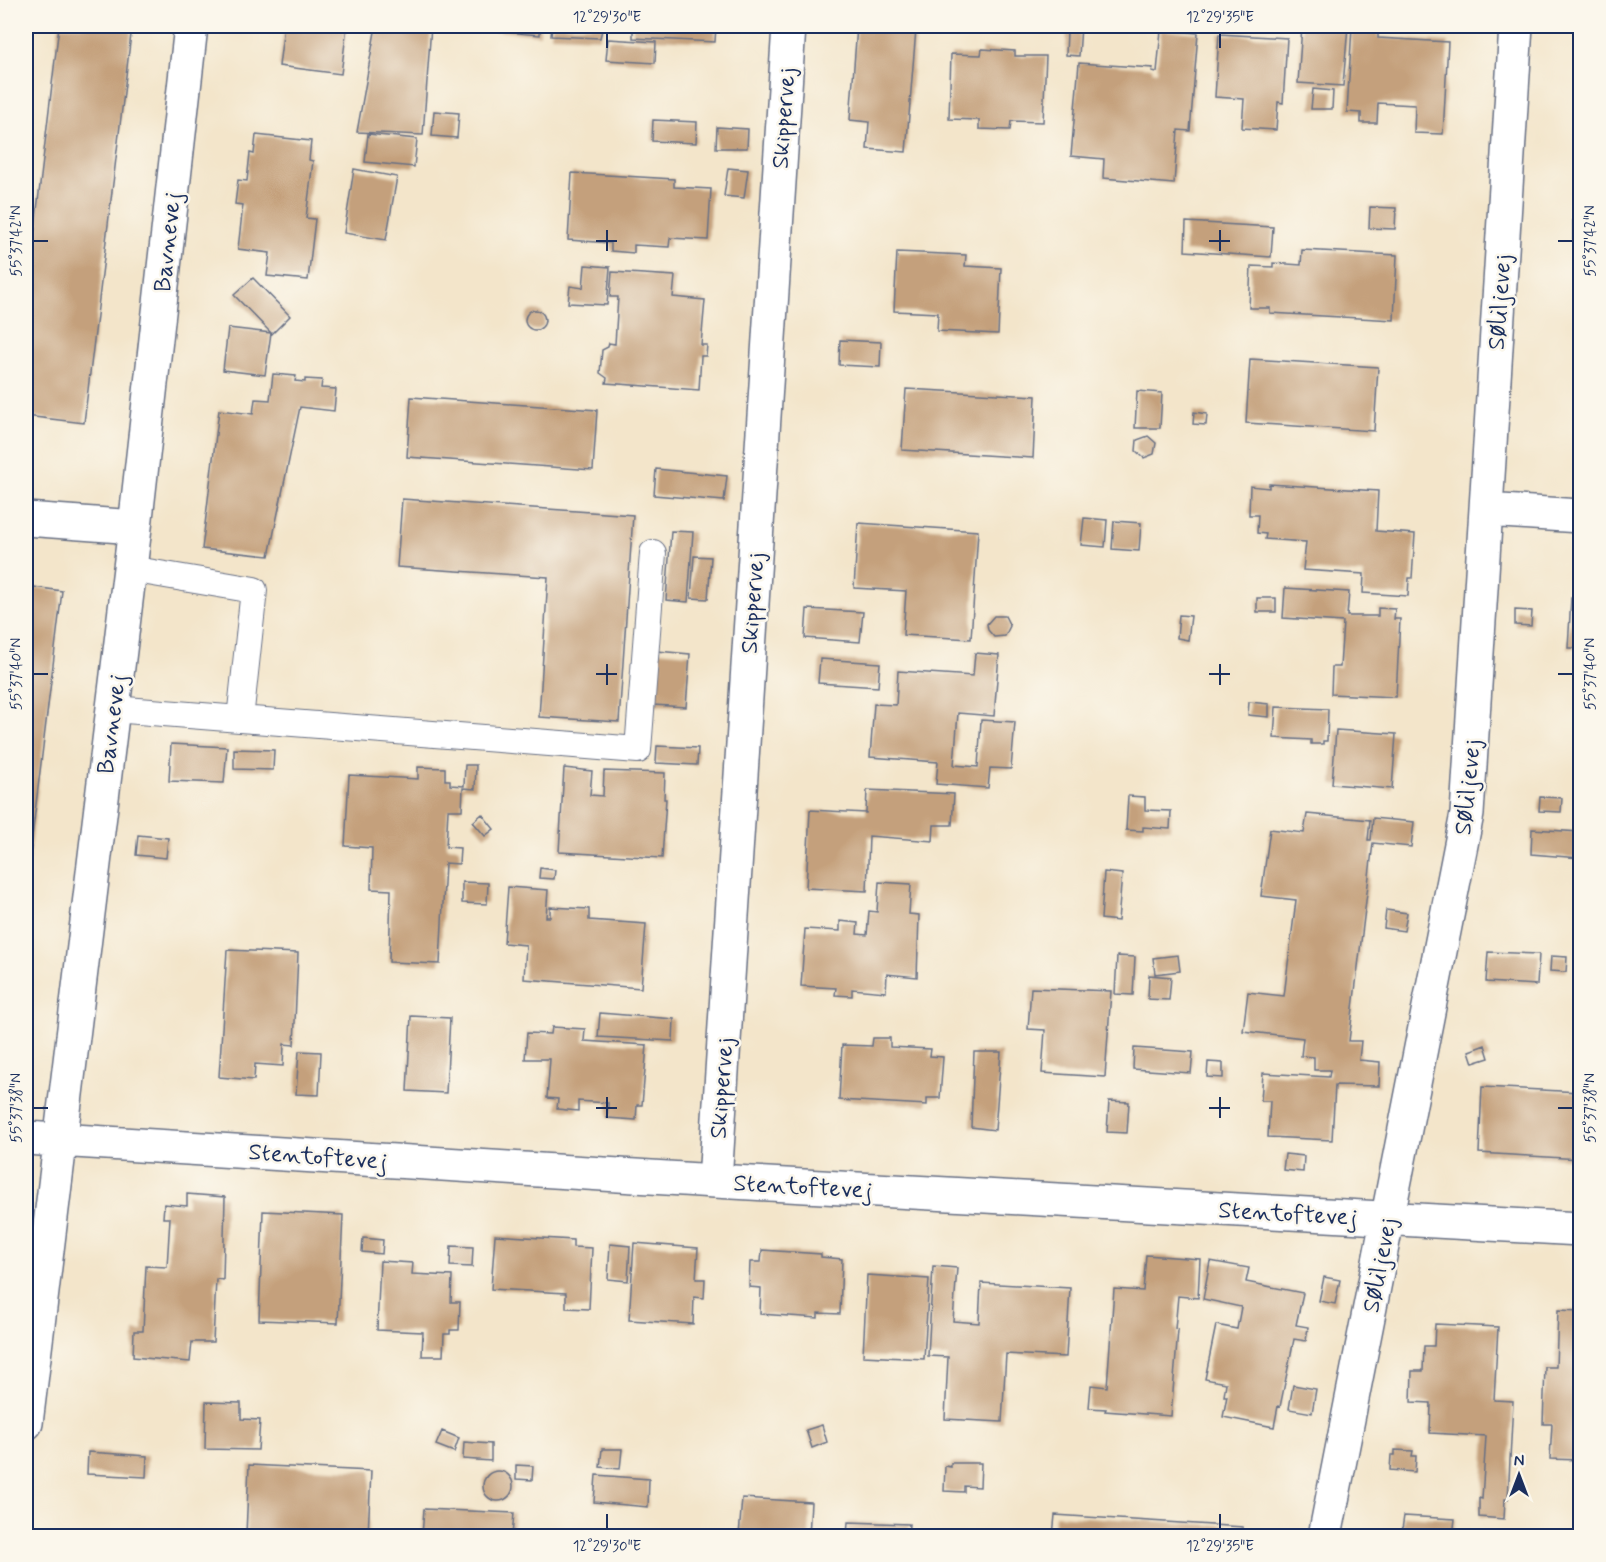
<svg xmlns="http://www.w3.org/2000/svg" width="1606" height="1562" font-family="Mynerve,sans-serif">
<style>
.building{fill:#c4a07b}
.lines{fill:none;stroke-linecap:round;stroke-linejoin:round}
.lane-casing{stroke:#676f84;stroke-width:28}
.street-casing{stroke:#676f84;stroke-width:36}
.lane{stroke:#fff;stroke-width:26}
.street{stroke:#fff;stroke-width:33}
.ticks{fill:none;stroke:#1b2f5e;stroke-width:2}
.labels{text-anchor:middle;stroke-width:5;stroke-linejoin:round;paint-order:stroke}
.street-label{font-size:24px;fill:#1b2f5e;stroke:#fbf7ec}
.neatline{fill:none;stroke:#1b2f5e;stroke-width:2}
.ticks-label{font-size:15px;text-anchor:middle;fill:#1b2f5e}
</style>
<rect width="100%" height="100%" fill="#fbf7ec"/>
<filter id="ink" filterUnits="userSpaceOnUse"><feTurbulence type="fractalNoise" baseFrequency=".0167" numOctaves="2"/><feDisplacementMap in="SourceGraphic" scale="12" xChannelSelector="R" yChannelSelector="G"/><feConvolveMatrix kernelMatrix="1 2 1 2 8 2 1 2 1" color-interpolation-filters="sRGB"/></filter>
<filter id="wash" filterUnits="userSpaceOnUse"><feTurbulence type="fractalNoise" baseFrequency=".008" numOctaves="4" result="noise"/><feDisplacementMap in="SourceGraphic" scale="24" xChannelSelector="R" yChannelSelector="G"/><feGaussianBlur stdDeviation="1.35" result="paint"/><feColorMatrix in="noise" values="0 0 0 0 0 0 0 0 0 0 0 0 0 0 0 0 0 1.4 0 .05"/><feComposite in="paint" operator="in"/></filter>
<g filter="url(#wash)">
<rect width="100%" height="100%" fill="#f3e5ca"/>
<g id="blocks">
<path class="building" d="M 59,26 L 132,26 L 84,423 L 26,416 L 26,302 Z
M 284,26 L 347,26 L 341,74 L 279,66 Z
M 376,26 L 431,26 L 423,135 L 357,132 Z
M 454,26 L 540,26 L 540,35 L 453,27 Z
M 552,26 L 603,26 L 600,38 L 551,36 Z
M 633,26 L 716,26 L 715,42 L 633,38 Z
M 857,26 L 932,26 L 931,30 L 916,29 L 906,152 L 867,149 L 869,122 L 850,120 Z
M 1052,26 L 1081,26 L 1079,56 L 1066,55 L 1067,32 L 1051,31 Z
M 1302,26 L 1348,26 L 1343,86 L 1298,83 Z
M 1352,26 L 1378,26 L 1378,38 L 1448,42 L 1443,134 L 1414,133 L 1415,105 L 1378,103 L 1377,123 L 1361,123 L 1361,113 L 1347,112 Z
M 1161,30 L 1198,33 L 1190,131 L 1178,130 L 1174,184 L 1103,178 L 1104,159 L 1071,156 L 1079,63 L 1153,68 L 1152,71 L 1157,72 Z
M 1219,34 L 1287,38 L 1283,103 L 1278,102 L 1276,130 L 1242,128 L 1244,99 L 1215,97 Z
M 608,39 L 656,42 L 655,63 L 606,60 Z
M 982,49 L 1015,51 L 1015,56 L 1046,56 L 1043,122 L 1011,121 L 1010,130 L 979,129 L 979,120 L 949,119 L 951,54 L 981,55 Z
M 1313,89 L 1333,91 L 1332,109 L 1311,109 Z
M 1579,101 L 1580,101 L 1580,128 L 1577,128 Z
M 434,111 L 459,113 L 457,138 L 432,136 Z
M 653,120 L 697,122 L 696,143 L 652,141 Z
M 717,127 L 748,129 L 747,148 L 716,148 Z
M 368,134 L 417,139 L 414,167 L 365,162 Z
M 256,135 L 311,141 L 309,160 L 313,161 L 306,218 L 315,219 L 308,280 L 267,276 L 270,253 L 238,249 L 243,205 L 235,204 L 238,180 L 247,181 L 250,153 L 254,154 Z
M 728,168 L 748,170 L 744,198 L 724,196 Z
M 354,169 L 397,177 L 386,240 L 344,233 Z
M 572,173 L 674,179 L 674,187 L 711,189 L 708,240 L 670,238 L 669,247 L 634,245 L 634,253 L 611,251 L 611,243 L 568,240 Z
M 1370,207 L 1396,208 L 1395,229 L 1369,228 Z
M 1573,216 L 1580,216 L 1580,239 L 1573,239 Z
M 1186,222 L 1273,227 L 1271,257 L 1185,251 Z
M 1302,250 L 1397,255 L 1394,320 L 1270,313 L 1270,308 L 1249,308 L 1251,266 L 1273,267 L 1273,263 L 1301,265 Z
M 897,252 L 966,255 L 965,266 L 1001,268 L 998,334 L 937,331 L 938,313 L 894,311 Z
M 585,265 L 610,267 L 607,305 L 568,303 L 570,286 L 583,288 Z
M 612,272 L 675,276 L 673,297 L 705,300 L 701,345 L 707,345 L 706,356 L 701,356 L 699,390 L 606,383 L 607,378 L 600,373 L 602,350 L 608,347 L 609,343 L 615,344 L 618,297 L 610,297 Z
M 253,278 L 290,316 L 272,334 L 234,295 Z
M525 320a10 10 0 1 1 20 0a10 10 0 1 1-20 0Z
M 228,328 L 271,333 L 265,375 L 223,370 Z
M 840,340 L 881,342 L 880,367 L 839,365 Z
M 1250,359 L 1378,367 L 1374,431 L 1246,423 Z
M 273,374 L 296,376 L 295,381 L 305,382 L 305,379 L 322,380 L 321,388 L 336,389 L 334,411 L 300,407 L 269,556 L 202,549 L 219,410 L 253,414 L 255,399 L 270,400 Z
M 906,389 L 1036,396 L 1033,458 L 902,450 Z
M 1137,391 L 1162,393 L 1160,428 L 1135,428 Z
M 411,397 L 597,410 L 593,470 L 407,457 Z
M 1194,412 L 1207,414 L 1206,425 L 1193,424 Z
M 1148,436 L 1156,443 L 1154,454 L 1144,458 L 1136,451 L 1137,440 Z
M 656,469 L 727,476 L 724,501 L 654,495 Z
M 1269,484 L 1378,491 L 1376,531 L 1415,534 L 1412,578 L 1409,578 L 1408,596 L 1363,593 L 1364,574 L 1303,570 L 1306,542 L 1265,539 L 1266,534 L 1257,533 L 1258,515 L 1249,515 L 1250,486 L 1269,488 Z
M 402,499 L 633,515 L 619,722 L 539,717 L 548,577 L 397,567 Z
M 1084,518 L 1107,520 L 1105,547 L 1081,545 Z
M 1114,521 L 1141,523 L 1139,551 L 1112,549 Z
M 858,523 L 978,531 L 971,639 L 903,635 L 906,591 L 854,588 Z
M 671,531 L 693,532 L 688,602 L 666,600 Z
M 694,556 L 711,557 L 708,599 L 691,598 Z
M 26,586 L 62,591 L 27,878 L 26,878 Z
M 1285,588 L 1349,592 L 1347,616 L 1378,616 L 1378,608 L 1395,609 L 1394,619 L 1400,619 L 1396,697 L 1331,694 L 1332,667 L 1340,667 L 1343,622 L 1283,618 Z
M 1257,598 L 1276,598 L 1276,612 L 1257,612 Z
M 1571,598 L 1580,598 L 1580,648 L 1568,648 Z
M 807,609 L 863,612 L 860,642 L 805,638 Z
M 1515,610 L 1532,611 L 1531,626 L 1515,625 Z
M 1179,615 L 1191,616 L 1188,640 L 1177,638 Z
M 994,616 L 1005,616 L 1010,626 L 1005,636 L 994,637 L 988,630 L 987,624 Z
M 657,651 L 690,654 L 686,707 L 653,705 Z
M 975,653 L 999,655 L 994,716 L 958,713 L 954,765 L 978,767 L 981,720 L 1015,722 L 1011,769 L 990,768 L 988,788 L 936,784 L 938,762 L 870,757 L 874,704 L 896,705 L 898,671 L 973,676 Z
M 820,659 L 880,663 L 878,687 L 818,683 Z
M 1249,702 L 1269,704 L 1269,717 L 1248,715 Z
M 1276,707 L 1328,709 L 1327,741 L 1323,741 L 1323,744 L 1311,744 L 1311,740 L 1274,738 Z
M 1336,730 L 1396,734 L 1392,789 L 1332,784 Z
M 171,744 L 227,747 L 224,783 L 169,781 Z
M 657,746 L 698,748 L 697,765 L 656,763 Z
M 234,749 L 274,750 L 273,770 L 234,769 Z
M 465,765 L 476,765 L 475,789 L 463,788 L 462,810 L 448,810 L 446,847 L 460,848 L 459,864 L 445,863 L 440,964 L 389,962 L 391,890 L 371,889 L 372,848 L 345,846 L 349,775 L 418,779 L 418,767 L 445,768 L 445,780 L 450,780 L 450,785 L 464,786 Z
M 564,768 L 592,771 L 590,795 L 603,796 L 604,771 L 665,773 L 664,799 L 666,799 L 662,858 L 559,852 Z
M 867,790 L 954,794 L 952,825 L 934,825 L 933,841 L 869,836 L 867,891 L 806,888 L 810,810 L 866,813 Z
M 1128,796 L 1145,797 L 1145,810 L 1171,811 L 1170,829 L 1143,827 L 1143,831 L 1126,830 Z
M 1540,797 L 1562,798 L 1561,812 L 1539,811 Z
M 482,814 L 494,829 L 485,836 L 473,822 Z
M 1307,814 L 1370,820 L 1368,840 L 1371,840 L 1373,818 L 1414,822 L 1411,847 L 1373,843 L 1349,1041 L 1361,1041 L 1359,1060 L 1380,1062 L 1379,1086 L 1335,1085 L 1332,1140 L 1268,1137 L 1270,1101 L 1261,1101 L 1263,1073 L 1329,1077 L 1330,1070 L 1314,1070 L 1314,1057 L 1301,1056 L 1303,1038 L 1243,1031 L 1248,992 L 1284,996 L 1296,900 L 1261,896 L 1270,829 L 1304,833 Z
M 1532,829 L 1580,832 L 1580,858 L 1531,854 Z
M 138,835 L 168,838 L 166,858 L 136,855 Z
M 540,868 L 555,870 L 554,879 L 539,878 Z
M 1104,872 L 1122,874 L 1118,921 L 1101,919 Z
M 462,882 L 488,883 L 487,904 L 462,903 Z
M 879,882 L 911,884 L 909,914 L 919,915 L 917,977 L 887,974 L 886,992 L 852,989 L 852,996 L 835,995 L 836,988 L 801,986 L 805,929 L 840,931 L 840,921 L 858,923 L 857,934 L 867,935 L 869,911 L 877,912 Z
M 508,887 L 548,890 L 546,917 L 550,917 L 550,907 L 589,909 L 589,920 L 646,924 L 641,988 L 524,979 L 526,945 L 504,943 Z
M 1386,910 L 1407,913 L 1404,931 L 1384,928 Z
M 227,950 L 298,953 L 294,1045 L 284,1044 L 283,1066 L 255,1064 L 254,1080 L 219,1077 Z
M 1488,952 L 1539,954 L 1537,985 L 1486,982 Z
M 1178,955 L 1180,971 L 1155,974 L 1153,958 Z
M 1117,956 L 1135,957 L 1133,995 L 1115,994 Z
M 1551,956 L 1567,957 L 1566,972 L 1550,971 Z
M 1149,975 L 1171,977 L 1169,1000 L 1148,999 Z
M 1031,988 L 1111,991 L 1105,1077 L 1042,1073 L 1045,1030 L 1028,1029 Z
M 600,1013 L 674,1019 L 673,1041 L 598,1037 Z
M 411,1016 L 450,1018 L 446,1093 L 407,1091 Z
M 552,1027 L 585,1029 L 584,1041 L 647,1045 L 642,1105 L 637,1105 L 636,1120 L 607,1118 L 608,1103 L 578,1101 L 578,1111 L 557,1109 L 558,1099 L 547,1098 L 550,1059 L 525,1059 L 527,1033 L 551,1034 Z
M 873,1038 L 890,1038 L 890,1047 L 931,1049 L 930,1056 L 943,1057 L 940,1098 L 927,1098 L 927,1105 L 839,1100 L 842,1045 L 872,1046 Z
M 1485,1045 L 1489,1058 L 1473,1063 L 1469,1051 Z
M 1134,1048 L 1193,1052 L 1191,1073 L 1133,1069 Z
M 299,1051 L 321,1052 L 319,1095 L 296,1094 Z
M 974,1052 L 1001,1052 L 995,1130 L 971,1127 Z
M 1208,1062 L 1223,1063 L 1223,1078 L 1207,1077 Z
M 1482,1087 L 1580,1092 L 1580,1159 L 1479,1153 Z
M 1109,1101 L 1129,1102 L 1127,1133 L 1107,1132 Z
M 1285,1154 L 1304,1156 L 1303,1172 L 1283,1170 Z
M 187,1194 L 225,1197 L 223,1280 L 216,1279 L 213,1342 L 192,1342 L 190,1362 L 133,1357 L 134,1331 L 143,1331 L 146,1266 L 167,1267 L 170,1218 L 163,1218 L 164,1204 L 187,1206 Z
M 263,1211 L 343,1215 L 338,1323 L 259,1320 Z
M 495,1235 L 573,1240 L 573,1247 L 592,1248 L 589,1309 L 566,1308 L 566,1293 L 491,1289 Z
M 363,1238 L 383,1240 L 382,1254 L 362,1252 Z
M 634,1243 L 698,1248 L 696,1279 L 705,1279 L 704,1298 L 694,1297 L 693,1324 L 629,1320 Z
M 610,1244 L 630,1246 L 628,1281 L 608,1279 Z
M 451,1246 L 473,1247 L 472,1267 L 450,1266 Z
M 762,1250 L 821,1254 L 821,1257 L 842,1259 L 840,1314 L 818,1313 L 818,1318 L 760,1314 L 761,1288 L 749,1287 L 750,1262 L 761,1262 Z
M 1146,1255 L 1200,1259 L 1198,1298 L 1178,1296 L 1175,1329 L 1178,1330 L 1171,1416 L 1105,1411 L 1106,1409 L 1089,1408 L 1091,1385 L 1107,1387 L 1114,1289 L 1143,1291 Z
M 380,1261 L 413,1263 L 412,1274 L 452,1276 L 451,1302 L 460,1302 L 459,1330 L 450,1330 L 450,1334 L 444,1334 L 443,1356 L 422,1356 L 423,1332 L 377,1330 Z
M 1210,1261 L 1249,1268 L 1246,1282 L 1303,1293 L 1296,1325 L 1308,1327 L 1306,1341 L 1294,1339 L 1280,1407 L 1278,1406 L 1274,1427 L 1223,1417 L 1227,1396 L 1224,1396 L 1226,1383 L 1205,1379 L 1216,1325 L 1237,1329 L 1241,1307 L 1203,1299 Z
M 933,1266 L 957,1268 L 953,1321 L 979,1323 L 981,1283 L 1070,1288 L 1066,1357 L 1006,1354 L 1002,1422 L 945,1419 L 948,1357 L 928,1356 Z
M 867,1275 L 929,1279 L 924,1359 L 863,1356 Z
M 1324,1277 L 1340,1280 L 1335,1304 L 1319,1301 Z
M 1558,1310 L 1580,1311 L 1580,1460 L 1550,1459 L 1552,1424 L 1543,1424 L 1545,1367 L 1556,1367 Z
M 1435,1324 L 1498,1327 L 1494,1400 L 1513,1401 L 1508,1499 L 1505,1499 L 1504,1519 L 1479,1517 L 1479,1498 L 1482,1499 L 1486,1436 L 1430,1433 L 1431,1403 L 1411,1402 L 1412,1371 L 1423,1371 L 1424,1346 L 1434,1346 Z
M 1293,1385 L 1316,1389 L 1312,1413 L 1289,1409 Z
M 206,1402 L 241,1403 L 241,1419 L 260,1420 L 258,1450 L 205,1449 Z
M 822,1425 L 827,1442 L 812,1448 L 806,1430 Z
M 442,1431 L 459,1438 L 454,1452 L 436,1445 Z
M 464,1442 L 491,1444 L 491,1461 L 463,1459 Z
M 602,1449 L 622,1449 L 620,1469 L 600,1467 Z
M 1395,1450 L 1413,1451 L 1412,1456 L 1416,1456 L 1415,1472 L 1390,1470 L 1391,1455 L 1395,1455 Z
M 88,1452 L 147,1456 L 146,1477 L 87,1474 Z
M 951,1463 L 981,1463 L 980,1487 L 964,1486 L 964,1492 L 944,1491 L 945,1466 L 951,1467 Z
M 249,1465 L 371,1471 L 368,1536 L 294,1536 L 246,1534 Z
M 516,1465 L 533,1466 L 532,1480 L 516,1479 Z
M483 1486a15 15 0 1 1 30 0a15 15 0 1 1-30 0Z
M 596,1475 L 649,1479 L 648,1507 L 594,1502 Z
M 742,1498 L 811,1502 L 809,1536 L 739,1536 Z
M 424,1509 L 514,1513 L 512,1536 L 422,1536 Z
M 1055,1515 L 1243,1527 L 1243,1536 L 1053,1536 Z
M 1404,1516 L 1455,1519 L 1453,1536 L 1401,1536 Z
M 848,1522 L 909,1524 L 908,1536 L 847,1536 Z
M 929,1533 L 955,1535 L 955,1536 L 928,1536 Z"/>
</g>
</g>
<g filter="url(#ink)">
<use href="#blocks" fill-opacity="0" stroke="#676f84" stroke-width="1.5"/>
<g class="lines">
<defs>
<path id="lane" d="M 113,709 L 240,719 L 254,590 L 130,569
M 240,719 L 638,750 L 653,553"/>
<path id="street" d="M 1486,510 L 1580,516
M 26,519 L 135,527
M 26,1138 L 715,1181 L 1580,1229
M 715,1181 L 789,26
M 26,1423 L 135,527 L 191,26
M 1325,1536 L 1467,814 L 1516,26"/>
</defs>
<use href="#lane" class="lane-casing"/>
<use href="#street" class="street-casing"/>
<use href="#lane" class="lane"/>
<use href="#street" class="street"/>
</g>
</g>
<path class="ticks" d="M 607,33 L 607,48M 1220,33 L 1220,48M 607,230 L 607,251M 1220,230 L 1220,251M 33,241 L 48,241M 596,241 L 617,241M 1209,241 L 1230,241M 1558,241 L 1573,241M 607,664 L 607,685M 1220,664 L 1220,685M 33,674 L 48,674M 596,674 L 617,674M 1209,674 L 1230,674M 1558,674 L 1573,674M 607,1097 L 607,1118M 1220,1097 L 1220,1118M 33,1108 L 48,1108M 596,1108 L 617,1108M 1209,1108 L 1230,1108M 1558,1108 L 1573,1108M 607,1514 L 607,1529M 1220,1514 L 1220,1529"/>
<g class="labels">
<g class="street-label">
<text transform="translate(783 118) rotate(-86)" y="8">Skippervej</text>
<text transform="translate(167 242) rotate(-84)" y="8">Bavnevej</text>
<text transform="translate(1499 302) rotate(-86)" y="8">Søliljevej</text>
<text transform="translate(752 603) rotate(-86)" y="8">Skippervej</text>
<text transform="translate(111 724) rotate(-83)" y="8">Bavnevej</text>
<text transform="translate(1467 787) rotate(-84)" y="8">Søliljevej</text>
<text transform="translate(721 1088) rotate(-86)" y="8">Skippervej</text>
<text transform="translate(318 1156) rotate(4)" y="8">Stentoftevej</text>
<text transform="translate(803 1186) rotate(3)" y="8">Stentoftevej</text>
<text transform="translate(1288 1213) rotate(3)" y="8">Stentoftevej</text>
<text transform="translate(1379 1265) rotate(-79)" y="8">Søliljevej</text>
</g>
</g>
<rect width="1606" height="1562" fill="none" stroke="#fbf7ec" stroke-width="66"/>
<g transform="translate(1519 1475)" stroke="#fbf7ec" stroke-width="4.5" paint-order="stroke">
<path d="M0-4.5L10 22L0 15L-10 22Z" fill="#1b2f5e"/>
<text y="-9" font-size="16" font-weight="bold" text-anchor="middle" fill="#1b2f5e">N</text>
</g>
<rect x="33" y="33" width="1540" height="1496" class="neatline"/>
<g class="ticks-label">
<text x="607" y="22">12°29'30"E</text>
<text x="1220" y="22">12°29'35"E</text>
<text transform="translate(16 241) rotate(-90)" y="5">55°37'42"N</text>
<text transform="translate(1590 241) rotate(-90)" y="5">55°37'42"N</text>
<text transform="translate(16 674) rotate(-90)" y="5">55°37'40"N</text>
<text transform="translate(1590 674) rotate(-90)" y="5">55°37'40"N</text>
<text transform="translate(16 1108) rotate(-90)" y="5">55°37'38"N</text>
<text transform="translate(1590 1108) rotate(-90)" y="5">55°37'38"N</text>
<text x="607" y="1551">12°29'30"E</text>
<text x="1220" y="1551">12°29'35"E</text>
</g>
</svg>
